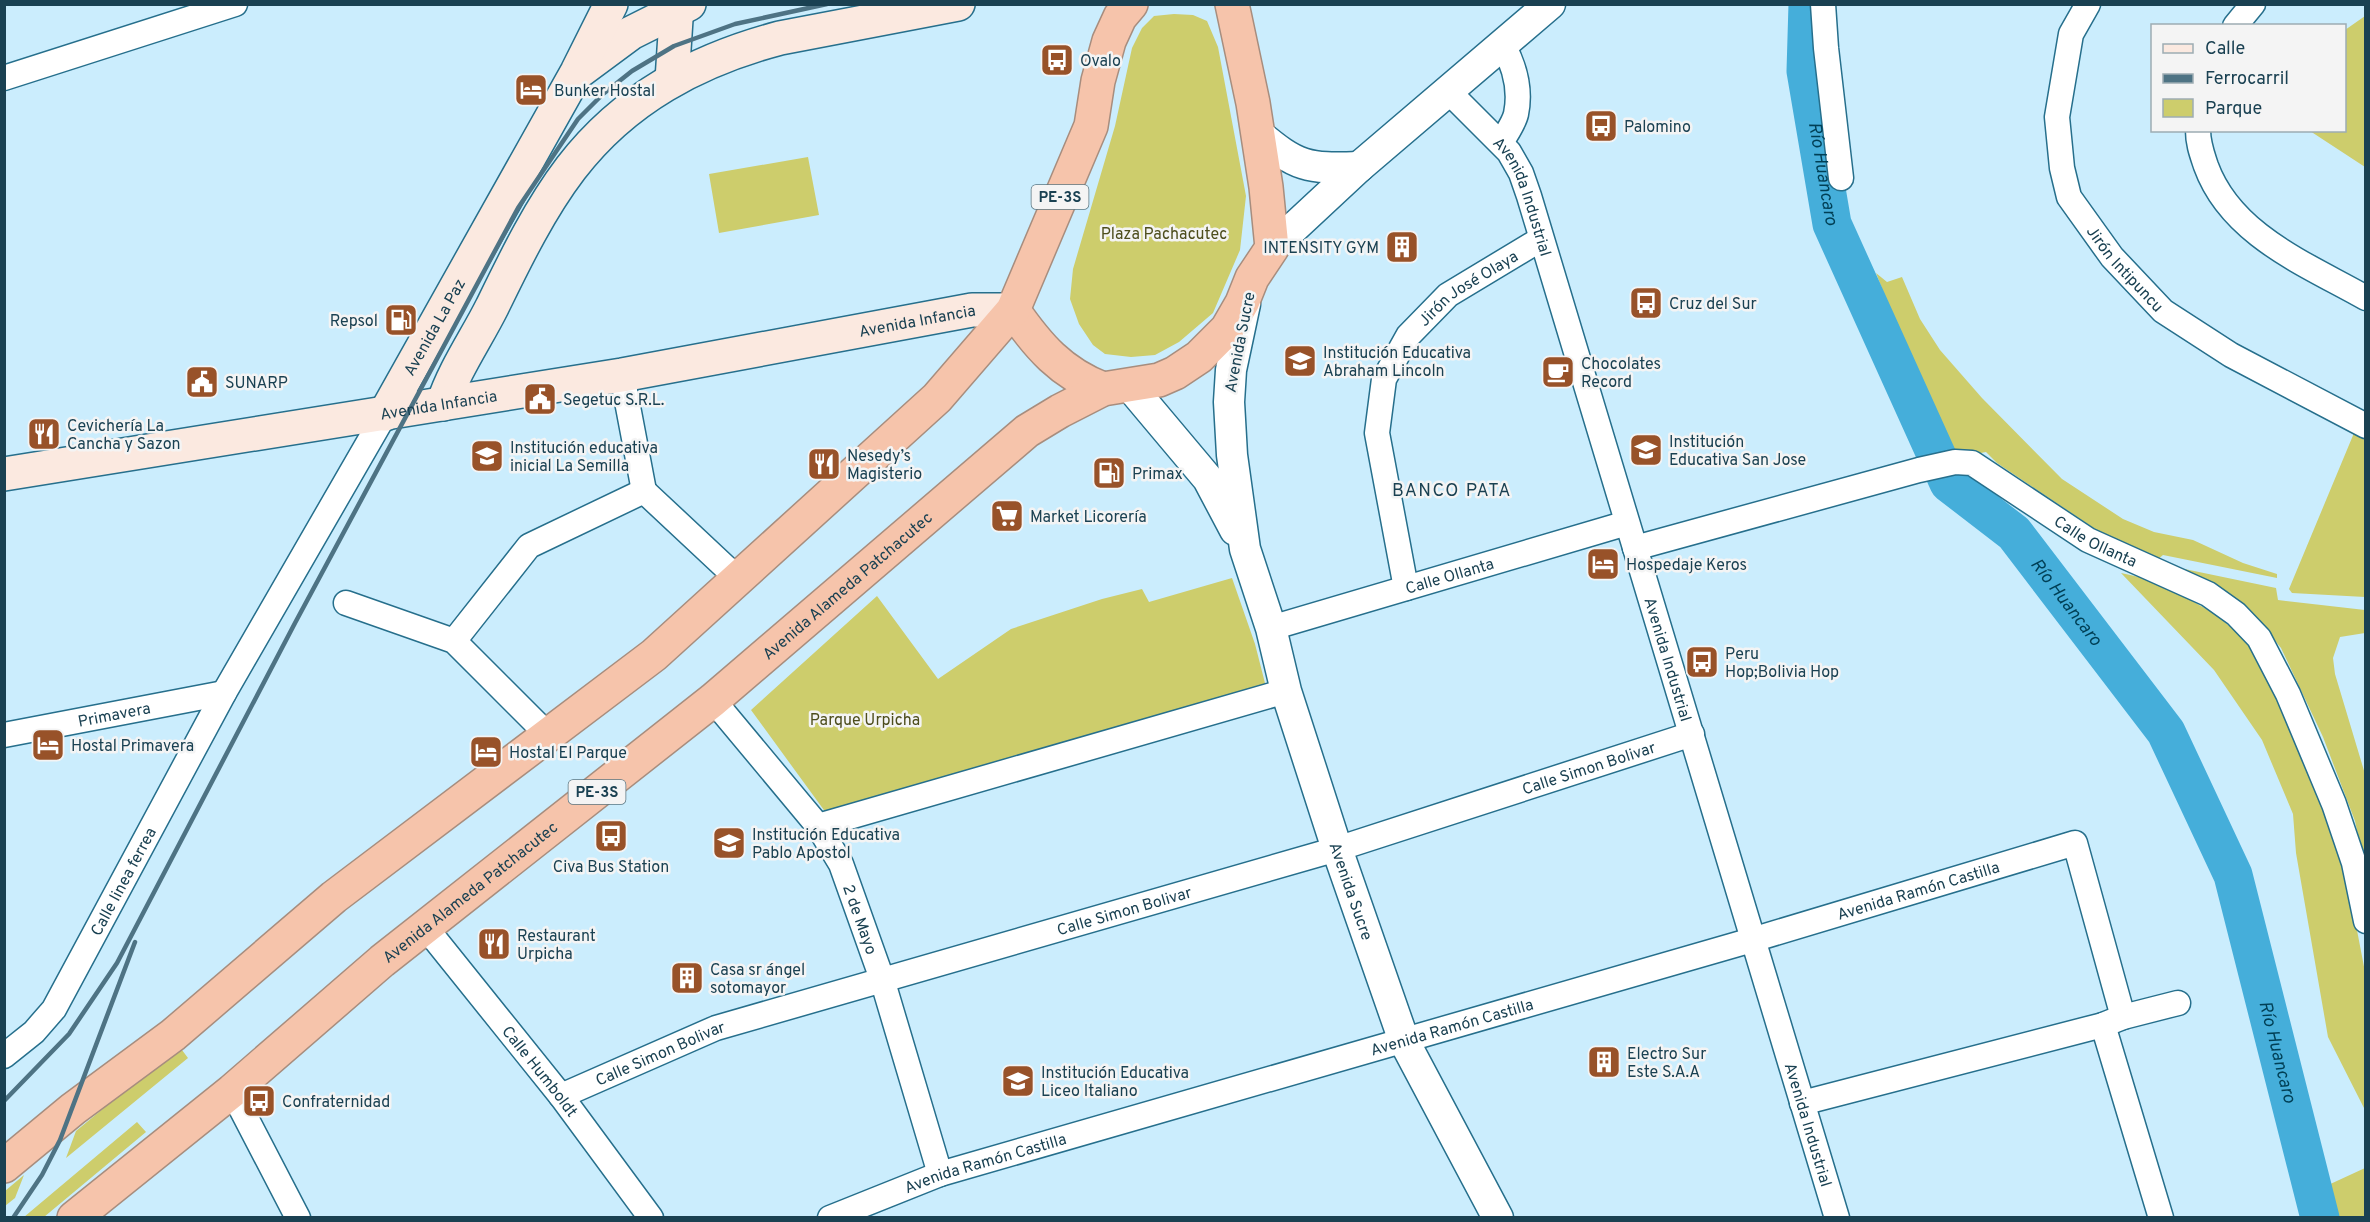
<svg xmlns="http://www.w3.org/2000/svg" width="2370" height="1222" font-family="Overpass,sans-serif">
<style>
.green{fill:#cdcd6c}
.lines{fill:none;stroke-linecap:round;stroke-linejoin:round}
.river{stroke:#45aeda;stroke-width:39}
.minor-casing{stroke:#266f8c;stroke-width:27}
.tertiary-casing{stroke:#266f8c;stroke-width:33}
.secondary-casing{stroke:#266f8c;stroke-width:36}
.trunk-casing{stroke:#a78d7e;stroke-width:36}
.minor{stroke:#fff;stroke-width:24}
.tertiary{stroke:#fff;stroke-width:30}
.secondary{stroke:#fbe9e0;stroke-width:33}
.trunk{stroke:#f6c4ab;stroke-width:33}
.rail{stroke:#4e7384;stroke-width:4.5}
.labels{text-anchor:middle;stroke-width:5;stroke-linejoin:round;paint-order:stroke}
.shield{fill:#f4f4f4;stroke:#5b7783;stroke-width:1.5}
.shield-label{font-size:15px;font-weight:bold;fill:#1a4152}
.poi-label{font-size:16px;fill:#1a4152;stroke:#f4f4f4;text-anchor:start}
.street-label{font-size:16px;fill:#1a4152;stroke:#f4f4f4}
.park-label{font-size:16px;fill:#4d4d1c;stroke:#f4f4f4}
.water-label{font-size:18px;font-style:italic;fill:#003f55;stroke:#f4f4f4}
.neighbourhood-label{font-size:18px;letter-spacing:1.5px;fill:#1a4152;stroke:#f4f4f4}
</style>
<rect width="100%" height="100%" fill="#cbedfd"/>
<path class="green" d="M 1174,14 L 1193,15 L 1207,21 L 1218,47 L 1246,196 L 1240,250 L 1213,313 L 1179,342 L 1155,355 L 1131,357 L 1105,354 L 1093,345 L 1079,324 L 1070,299 L 1073,269 L 1115,126 L 1132,48 L 1142,28 L 1154,16 Z
M 2365,16 L 2365,167 L 2310,131 L 2344,130 L 2345,30 Z
M 808,157 L 819,215 L 719,233 L 709,174 Z
M 1876,273 L 1887,282 L 1902,277 L 1920,319 L 1940,350 L 1982,398 L 2062,479 L 2123,519 L 2154,532 L 2193,540 L 2243,563 L 2277,574 L 2277,578 L 2163,555 L 2156,561 L 2113,541 L 1997,463 L 1986,452 L 1949,459 Z
M 2354,433 L 2365,440 L 2365,597 L 2292,593 L 2289,589 Z
M 2170,566 L 2276,588 L 2278,600 L 2365,610 L 2365,633 L 2340,637 L 2333,658 L 2335,674 L 2365,774 L 2365,868 L 2355,821 L 2323,737 L 2281,648 L 2254,615 L 2229,595 Z
M 2121,573 L 2157,581 L 2215,614 L 2252,645 L 2274,692 L 2338,842 L 2356,925 L 2365,972 L 2365,1110 L 2328,1037 L 2296,853 L 2293,814 L 2262,740 L 2214,670 Z
M 1232,578 L 1255,644 L 1266,687 L 829,817 L 751,710 L 877,596 L 938,679 L 1011,629 L 1102,599 L 1142,589 L 1149,602 Z
M 179,1046 L 188,1058 L 66,1158 L 76,1131 Z
M 137,1122 L 146,1132 L 44,1217 L 24,1217 Z
M 2365,1168 L 2365,1217 L 2339,1217 L 2326,1186 Z
M 24,1175 L 15,1198 L 5,1206 L 5,1191 Z"/>
<g class="lines">
<path class="river" id="s1" d="M 1808,4 L 1806,71 L 1832,224 L 1949,483 L 2014,533 L 2166,732 L 2233,875 L 2320,1218"/>
<defs>
<g id="minor">
<path d="M 1823,4 L 1826,48 L 1841,178"/>
<path id="s2" d="M 2088,4 L 2071,34 L 2057,117 L 2062,168 L 2069,197 L 2112,257 L 2163,311 L 2231,355 L 2366,426"/>
<path d="M 2235,26 L 2253,4"/>
<path d="M 4,78 L 235,4"/>
<path id="s3" d="M 1447,90 L 1509,152 L 1521,173 L 1529,196 L 1837,1218"/>
<path d="M 2198,130 C 2198,144 2202,154 2206,166 C 2231,235 2306,264 2366,298"/>
<path d="M 1501,143 C 1506,134 1514,123 1516,114 C 1521,90 1514,65 1503,45"/>
<path d="M 622,375 L 644,491"/>
<path id="s4" d="M 1635,548 L 1919,470 L 1955,462 L 1972,463 L 2088,540 L 2208,594 L 2236,614 L 2259,638 L 2288,694 L 2334,804 L 2354,863 L 2366,921"/>
<path id="s5" d="M 1406,588 L 1377,433 L 1384,379 L 1408,336 L 1448,295 L 1541,239"/>
<path d="M 346,603 L 454,641 L 547,734"/>
<path id="s6" d="M 1271,628 L 1627,523"/>
<path d="M 454,641 L 529,546 L 644,491 L 738,579"/>
<path id="s7" d="M 713,700 L 818,826 L 841,864 L 882,979 L 940,1174"/>
<path id="s8" d="M 4,735 L 224,693"/>
<path d="M 818,826 L 1286,691"/>
<path id="s9" d="M 426,928 L 561,1096 L 651,1218"/>
<path d="M 2103,1025 L 2161,1218"/>
<path id="s10" d="M 4,1056 L 34,1032 L 54,1009 L 224,693 L 385,414"/>
<path d="M 232,1091 L 298,1218"/>
<path id="s11" d="M 561,1096 L 716,1028 L 1337,849 L 1692,734"/>
<path d="M 1802,1103 L 2103,1025 L 2123,1017 L 2178,1003"/>
<path id="s12" d="M 830,1218 L 940,1174 L 1752,940 L 2075,843 L 2123,1017"/>
</g>
<g id="tertiary">
<path d="M 1257,133 C 1297,167 1307,169 1359,167"/>
<path d="M 1272,248 L 1359,167 L 1550,4"/>
<path id="s13" d="M 1245,304 L 1231,370 L 1229,402 L 1232,455 L 1245,549 L 1271,628 L 1286,691 L 1337,849 L 1404,1041 L 1498,1218"/>
<path d="M 1129,385 L 1208,479 L 1235,530"/>
</g>
<g id="secondary">
<path d="M 581,70 L 631,33 L 689,4"/>
<path d="M 672,80 L 677,4"/>
<path d="M 443,404 C 454,370 476,339 492,307 C 515,260 539,210 571,168 C 625,98 697,60 780,38 L 958,4"/>
<path id="s14" d="M 385,414 L 577,72 L 611,4"/>
<path id="s15" d="M 4,474 L 622,375 L 972,310 L 1013,310"/>
</g>
<g id="trunk">
<path d="M 1013,310 C 1038,346 1061,373 1103,389"/>
<path d="M 4,1166 L 73,1109 L 173,1035 L 334,897 L 654,655 L 937,398 L 1013,310 L 1091,126 L 1098,81 L 1109,41 L 1120,17 L 1131,4"/>
<path id="s16" d="M 74,1218 L 232,1091 L 382,961 L 713,700 L 1027,431 L 1060,411 L 1103,389 L 1159,380 L 1175,373 L 1199,357 L 1227,329 L 1242,303 L 1252,278 L 1272,248 L 1266,187 L 1253,103 L 1232,4"/>
</g>
</defs>
<use href="#minor" class="minor-casing"/>
<use href="#tertiary" class="tertiary-casing"/>
<use href="#secondary" class="secondary-casing"/>
<use href="#trunk" class="trunk-casing"/>
<use href="#minor" class="minor"/>
<use href="#tertiary" class="tertiary"/>
<use href="#secondary" class="secondary"/>
<use href="#trunk" class="trunk"/>
<path class="rail" d="M 4,1101 L 69,1034 L 117,963 L 295,623 L 518,208 L 578,119 L 603,94 L 632,71 L 674,46 L 735,24 L 827,4
M 13,1218 L 42,1175 L 60,1140 L 135,942"/>
</g>
<defs>
<symbol id="bus-square" viewBox="-11 -11 22 22"><rect x="-9" y="-9" width="18" height="18" rx="4" fill="#985229" stroke="#f4f4f4"/><path d="M-5-6H5V4H4V6H2V4H-2V6H-4V4H-5ZM-3.5-4V0h7V-4ZM-3.5 1.2v1.5H-2V1.2ZM2 1.2v1.5H3.5V1.2Z" fill="#fff"/></symbol>
<symbol id="hotel-square" viewBox="-11 -11 22 22"><rect x="-9" y="-9" width="18" height="18" rx="4" fill="#985229" stroke="#f4f4f4"/><path d="M-6-4.5h1.5V1H6V5H4.5V3h-9V5H-6ZM-4 0a1.8 1.8 0 1 1 3.6 0ZM.5 0V-2.5h3Q6-2.5 6 0Z" fill="#fff"/></symbol>
<symbol id="building-square" viewBox="-11 -11 22 22"><rect x="-9" y="-9" width="18" height="18" rx="4" fill="#985229" stroke="#f4f4f4"/><path d="M-4-6H4V6H1V3H-1V6H-4ZM-2.5-4.3h1.7v1.8h-1.7ZM.8-4.3h1.7v1.8H.8ZM-2.5-1h1.7V.8h-1.7ZM.8-1h1.7V.8H.8Z" fill="#fff"/></symbol>
<symbol id="fuel-square" viewBox="-11 -11 22 22"><rect x="-9" y="-9" width="18" height="18" rx="4" fill="#985229" stroke="#f4f4f4"/><path d="M-5.5-6h7V0h2V4h1.3V-2.5L3-4.5l.8-.8L6-3V5H2.5V1h-1V6h-7ZM-4.2-4.7v3.2H.2V-4.7Z" fill="#fff"/></symbol>
<symbol id="school-square" viewBox="-11 -11 22 22"><rect x="-9" y="-9" width="18" height="18" rx="4" fill="#985229" stroke="#f4f4f4"/><path d="M0-5L7-2L0 1L-7-2ZM-4 1L0 2.5L4 1V4Q0 6-4 4Z" fill="#fff"/></symbol>
<symbol id="cafe-square" viewBox="-11 -11 22 22"><rect x="-9" y="-9" width="18" height="18" rx="4" fill="#985229" stroke="#f4f4f4"/><path d="M-5.5-4.5H6V0H3Q3 3.5 0 3.5H-2.5Q-5.5 3.5-5.5 0ZM3-3.2v2h1.7v-2ZM-6 4.5H4V6H-6Z" fill="#fff"/></symbol>
<symbol id="civic-square" viewBox="-11 -11 22 22"><rect x="-9" y="-9" width="18" height="18" rx="4" fill="#985229" stroke="#f4f4f4"/><path d="M-.6-6.5H3V-4.5H.6V-3L4-1V1h2V6H-6V1h2V-1L-.6-3ZM-1.2 2.5V6h2.4V2.5Z" fill="#fff"/></symbol>
<symbol id="restaurant-square" viewBox="-11 -11 22 22"><rect x="-9" y="-9" width="18" height="18" rx="4" fill="#985229" stroke="#f4f4f4"/><path d="M-5-6h1v4h1v-4h1v4h1v-4h1v5L-1.5 .5V6h-2V.5L-5-1ZM5-6V6H3V1.5H1.5Q1.5-4 5-6Z" fill="#fff"/></symbol>
<symbol id="supermarket-square" viewBox="-11 -11 22 22"><rect x="-9" y="-9" width="18" height="18" rx="4" fill="#985229" stroke="#f4f4f4"/><path d="M-6-5.5h2.5l.6 2H6L4.5 2H-2.5L-4.4-4H-6ZM-1.5 3.2a1.3 1.3 0 1 0 .1 0ZM3 3.2a1.3 1.3 0 1 0 .1 0Z" fill="#fff"/></symbol>
</defs>
<g fill-rule="evenodd">
<use href="#bus-square" x="1038" y="41" width="38" height="38"/>
<use href="#hotel-square" x="512" y="71" width="38" height="38"/>
<use href="#bus-square" x="1582" y="107" width="38" height="38"/>
<use href="#building-square" x="1383" y="228" width="38" height="38"/>
<use href="#bus-square" x="1627" y="284" width="38" height="38"/>
<use href="#fuel-square" x="382" y="301" width="38" height="38"/>
<use href="#school-square" x="1281" y="342" width="38" height="38"/>
<use href="#cafe-square" x="1539" y="353" width="38" height="38"/>
<use href="#civic-square" x="183" y="363" width="38" height="38"/>
<use href="#civic-square" x="521" y="380" width="38" height="38"/>
<use href="#restaurant-square" x="25" y="415" width="38" height="38"/>
<use href="#school-square" x="1627" y="431" width="38" height="38"/>
<use href="#school-square" x="468" y="437" width="38" height="38"/>
<use href="#restaurant-square" x="805" y="445" width="38" height="38"/>
<use href="#fuel-square" x="1090" y="454" width="38" height="38"/>
<use href="#supermarket-square" x="988" y="497" width="38" height="38"/>
<use href="#hotel-square" x="1584" y="545" width="38" height="38"/>
<use href="#bus-square" x="1683" y="643" width="38" height="38"/>
<use href="#hotel-square" x="29" y="726" width="38" height="38"/>
<use href="#hotel-square" x="467" y="733" width="38" height="38"/>
<use href="#bus-square" x="592" y="817" width="38" height="38"/>
<use href="#school-square" x="710" y="824" width="38" height="38"/>
<use href="#restaurant-square" x="475" y="925" width="38" height="38"/>
<use href="#building-square" x="668" y="959" width="38" height="38"/>
<use href="#building-square" x="1585" y="1043" width="38" height="38"/>
<use href="#school-square" x="999" y="1062" width="38" height="38"/>
<use href="#bus-square" x="240" y="1082" width="38" height="38"/>
</g>
<g class="labels">
<g class="shield">
<rect x="1031.5" y="185" width="57" height="24" rx="4.5"/>
<rect x="568.5" y="780" width="57" height="24" rx="4.5"/>
</g>
<g class="shield-label">
<text x="1060" y="202">PE-3S</text>
<text x="597" y="797">PE-3S</text>
</g>
<g class="poi-label">
<text x="1080" y="66">Ovalo</text>
<text x="554" y="96">Bunker Hostal</text>
<text x="1624" y="132">Palomino</text>
<text x="1379" y="253" text-anchor="end">INTENSITY GYM</text>
<text x="1669" y="309">Cruz del Sur</text>
<text x="378" y="326" text-anchor="end">Repsol</text>
<text x="1323" y="358">Institución Educativa<tspan x="1323" dy="18">Abraham Lincoln</tspan></text>
<text x="1581" y="369">Chocolates<tspan x="1581" dy="18">Record</tspan></text>
<text x="225" y="388">SUNARP</text>
<text x="563" y="405">Segetuc S.R.L.</text>
<text x="67" y="431">Cevichería La<tspan x="67" dy="18">Cancha y Sazon</tspan></text>
<text x="1669" y="447">Institución<tspan x="1669" dy="18">Educativa San Jose</tspan></text>
<text x="510" y="453">Institución educativa<tspan x="510" dy="18">inicial La Semilla</tspan></text>
<text x="847" y="461">Nesedy’s<tspan x="847" dy="18">Magisterio</tspan></text>
<text x="1132" y="479">Primax</text>
<text x="1030" y="522">Market Licorería</text>
<text x="1626" y="570">Hospedaje Keros</text>
<text x="1725" y="659">Peru<tspan x="1725" dy="18">Hop;Bolivia Hop</tspan></text>
<text x="71" y="751">Hostal Primavera</text>
<text x="509" y="758">Hostal El Parque</text>
<text x="752" y="840">Institución Educativa<tspan x="752" dy="18">Pablo Apostol</tspan></text>
<text x="611" y="872" text-anchor="middle">Civa Bus Station</text>
<text x="517" y="941">Restaurant<tspan x="517" dy="18">Urpicha</tspan></text>
<text x="710" y="975">Casa sr ángel<tspan x="710" dy="18">sotomayor</tspan></text>
<text x="1627" y="1059">Electro Sur<tspan x="1627" dy="18">Este S.A.A</tspan></text>
<text x="1041" y="1078">Institución Educativa<tspan x="1041" dy="18">Liceo Italiano</tspan></text>
<text x="282" y="1107">Confraternidad</text>
</g>
<g class="street-label">
<text dy="6" stroke="none"><textPath href="#s3" startOffset="134">Avenida Industrial</textPath></text>
<text dy="6" stroke="none"><textPath href="#s2" startOffset="291">Jirón Intipuncu</textPath></text>
<text dy="6" stroke="none"><textPath href="#s5" startOffset="339">Jirón José Olaya</textPath></text>
<text dy="6" stroke="none"><textPath href="#s15" startOffset="926">Avenida Infancia</textPath></text>
<text dy="6" stroke="none"><textPath href="#s14" startOffset="100">Avenida La Paz</textPath></text>
<text transform="translate(1239 342) rotate(-79)" y="6">Avenida Sucre</text>
<text dy="6" stroke="none"><textPath href="#s15" startOffset="440">Avenida Infancia</textPath></text>
<text dy="6" stroke="none"><textPath href="#s4" startOffset="495">Calle Ollanta</textPath></text>
<text dy="6" stroke="none"><textPath href="#s6" startOffset="186">Calle Ollanta</textPath></text>
<text dy="6" stroke="none"><textPath href="#s16" startOffset="999">Avenida Alameda Patchacutec</textPath></text>
<text dy="6" stroke="none"><textPath href="#s3" startOffset="620">Avenida Industrial</textPath></text>
<text dy="6" stroke="none"><textPath href="#s8" startOffset="112">Primavera</textPath></text>
<text dy="6" stroke="none"><textPath href="#s11" startOffset="1080">Calle Simon Bolivar</textPath></text>
<text dy="6" stroke="none"><textPath href="#s10" startOffset="214">Calle linea ferrea</textPath></text>
<text dy="6" stroke="none"><textPath href="#s12" startOffset="1137">Avenida Ramón Castilla</textPath></text>
<text dy="6" stroke="none"><textPath href="#s13" startOffset="606">Avenida Sucre</textPath></text>
<text dy="6" stroke="none"><textPath href="#s16" startOffset="513">Avenida Alameda Patchacutec</textPath></text>
<text dy="6" stroke="none"><textPath href="#s11" startOffset="594">Calle Simon Bolivar</textPath></text>
<text dy="6" stroke="none"><textPath href="#s7" startOffset="267">2 de Mayo</textPath></text>
<text dy="6" stroke="none"><textPath href="#s12" startOffset="651">Avenida Ramón Castilla</textPath></text>
<text dy="6" stroke="none"><textPath href="#s11" startOffset="108">Calle Simon Bolivar</textPath></text>
<text dy="6" stroke="none"><textPath href="#s9" startOffset="183">Calle Humboldt</textPath></text>
<text dy="6" stroke="none"><textPath href="#s3" startOffset="1106">Avenida Industrial</textPath></text>
<text dy="6" stroke="none"><textPath href="#s12" startOffset="165">Avenida Ramón Castilla</textPath></text>
</g>
<g class="park-label">
<text x="1164" y="239">Plaza Pachacutec</text>
<text x="865" y="725">Parque Urpicha</text>
</g>
<g class="water-label">
<text dy="6" stroke="none"><textPath href="#s1" startOffset="171">Río Huancaro</textPath></text>
<text dy="6" stroke="none"><textPath href="#s1" startOffset="675">Río Huancaro</textPath></text>
<text dy="6" stroke="none"><textPath href="#s1" startOffset="1179">Río Huancaro</textPath></text>
</g>
<g class="neighbourhood-label">
<text x="1452" y="496">BANCO PATA</text>
</g>
</g>
<rect width="2370" height="1222" fill="none" stroke="#1a4152" stroke-width="12"/>
<rect x="2151" y="24" width="195" height="108" fill="#f4f4f4" stroke="#9dacb3" stroke-width="1.5"/>
<rect x="2163" y="44" width="30" height="9" fill="#fbe9e0" stroke="#9dacb3" stroke-width="1.5"/>
<text x="2205" y="54" font-size="18" fill="#1a4152">Calle</text>
<rect x="2163" y="74" width="30" height="9" fill="#4e7384" stroke="#9dacb3" stroke-width="1.5"/>
<text x="2205" y="84" font-size="18" fill="#1a4152">Ferrocarril</text>
<rect x="2163" y="99" width="30" height="18" fill="#cdcd6c" stroke="#9dacb3" stroke-width="1.5"/>
<text x="2205" y="114" font-size="18" fill="#1a4152">Parque</text>
</svg>
